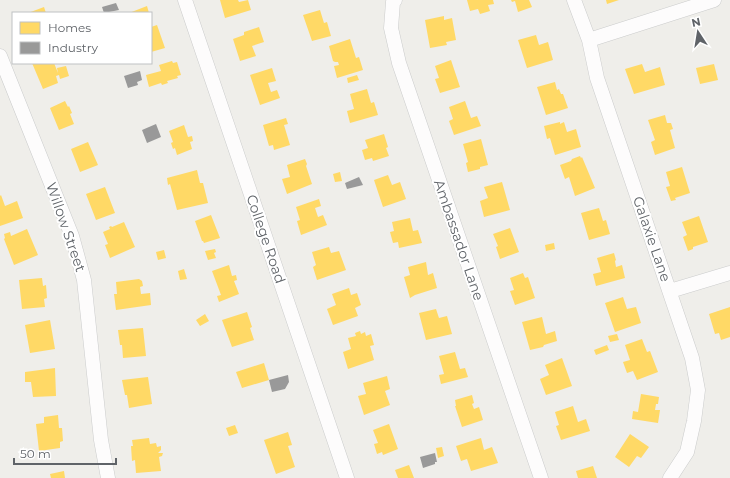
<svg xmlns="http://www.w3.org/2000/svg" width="730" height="478" font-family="Montserrat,sans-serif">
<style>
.homes{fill:#ffd966}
.industry{fill:#999}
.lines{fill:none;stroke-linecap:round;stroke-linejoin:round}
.minor-casing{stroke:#cbcccc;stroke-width:15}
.minor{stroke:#fdfcfc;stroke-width:14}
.labels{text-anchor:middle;stroke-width:4;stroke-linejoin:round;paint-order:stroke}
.street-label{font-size:14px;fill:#5f6368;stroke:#fff}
</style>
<rect width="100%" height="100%" fill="#efeeea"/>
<path class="homes" d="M 220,0 L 238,0 L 239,2 L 248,0 L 251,10 L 225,18 Z
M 467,0 L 493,0 L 494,4 L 488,5 L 490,11 L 480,14 L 478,9 L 470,11 Z
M 511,0 L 529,0 L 532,7 L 518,12 L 515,1 L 512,2 Z
M 606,0 L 619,0 L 607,4 Z
M 147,6 L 149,13 L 129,13 Z
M 44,7 L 46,13 L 28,13 Z
M 320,10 L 324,23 L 327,22 L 331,36 L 312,41 L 303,15 Z
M 444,16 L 444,20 L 452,18 L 456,40 L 446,42 L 447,45 L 430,48 L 425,20 Z
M 157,25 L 165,48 L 151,52 L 151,27 Z
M 259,27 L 264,42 L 252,46 L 256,56 L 240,61 L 233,39 L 244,35 L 244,32 Z
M 536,35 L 539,45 L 548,42 L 553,60 L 527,68 L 518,40 Z
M 350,39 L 356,58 L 359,57 L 363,70 L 337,78 L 334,66 L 339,65 L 338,62 L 335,62 L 333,61 L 329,46 Z
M 451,60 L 460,87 L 440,93 L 435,79 L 439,78 L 435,66 Z
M 172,61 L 173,63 L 177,62 L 181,75 L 177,76 L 178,78 L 167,81 L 168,83 L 162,85 L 161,83 L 149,87 L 146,75 L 161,71 L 159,65 Z
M 32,63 L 54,63 L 58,73 L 57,68 L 66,66 L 69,76 L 60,79 L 59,75 L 56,76 L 58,83 L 43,89 Z
M 642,64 L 645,72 L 660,67 L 665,85 L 634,94 L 625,69 Z
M 714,64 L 718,80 L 700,84 L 696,68 Z
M 272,68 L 276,81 L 268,83 L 271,92 L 277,90 L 280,98 L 260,105 L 250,75 Z
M 357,75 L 359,80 L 348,83 L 347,78 Z
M 555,82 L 557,90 L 559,89 L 561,94 L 563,94 L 568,108 L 546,115 L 537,87 Z
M 367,89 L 371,103 L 374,102 L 378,115 L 350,123 L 347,111 L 354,109 L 350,94 Z
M 65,101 L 68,107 L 69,106 L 72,113 L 70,114 L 74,124 L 59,130 L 50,108 Z
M 465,101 L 471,118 L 477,116 L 481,126 L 454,135 L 449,121 L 453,119 L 449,107 Z
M 665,115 L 667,123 L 671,123 L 673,129 L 670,130 L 675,148 L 655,155 L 651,142 L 655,140 L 648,120 Z
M 286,118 L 288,124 L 284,125 L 290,145 L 274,150 L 273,145 L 269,146 L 263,125 Z
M 560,122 L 560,124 L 564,122 L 567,132 L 576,129 L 581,147 L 555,155 L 550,138 L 547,139 L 544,126 Z
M 184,125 L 188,137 L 192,136 L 193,141 L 190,142 L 192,149 L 177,155 L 175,148 L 173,149 L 171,143 L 173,142 L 169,131 Z
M 384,134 L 388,147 L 386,148 L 389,156 L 373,161 L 372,158 L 365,160 L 362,150 L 368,148 L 365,140 Z
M 481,139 L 488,165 L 480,167 L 480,169 L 468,172 L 466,163 L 468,162 L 463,144 Z
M 88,142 L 98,165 L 80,172 L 71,149 Z
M 580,156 L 581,158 L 582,157 L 595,188 L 575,196 L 569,177 L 565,179 L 560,165 L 571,161 L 572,159 Z
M 305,159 L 307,164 L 306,166 L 312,184 L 287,194 L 282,179 L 290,177 L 287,165 Z
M 682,167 L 690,193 L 675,198 L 676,200 L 671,201 L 666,187 L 670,186 L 666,172 Z
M 197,170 L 200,183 L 203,183 L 208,203 L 177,210 L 170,184 L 168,185 L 167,178 Z
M 340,172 L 342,181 L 335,182 L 333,174 Z
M 388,175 L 392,185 L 400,182 L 406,199 L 383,207 L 374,180 Z
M 502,182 L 510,210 L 484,217 L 480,201 L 488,198 L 484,187 Z
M 105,187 L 115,213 L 96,220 L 86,194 Z
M 1,195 L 5,206 L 17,201 L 23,218 L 0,226 L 0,196 Z
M 319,199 L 321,206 L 315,208 L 318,217 L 323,215 L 327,225 L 301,235 L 297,221 L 300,220 L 296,207 Z
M 599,208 L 603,221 L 606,220 L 610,234 L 589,240 L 581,213 Z
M 211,215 L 220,238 L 204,243 L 203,241 L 202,241 L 195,221 Z
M 699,216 L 708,242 L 693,247 L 693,249 L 688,251 L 683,237 L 687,235 L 682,222 Z
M 410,218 L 413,231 L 418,230 L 422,243 L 399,248 L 398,242 L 393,243 L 390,232 L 394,231 L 392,222 Z
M 124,222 L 135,247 L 110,258 L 105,245 L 108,244 L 103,232 L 110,229 L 109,227 L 111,226 L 112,227 Z
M 510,228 L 519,252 L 500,259 L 496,247 L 498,246 L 493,234 Z
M 27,229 L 38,255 L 14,265 L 4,239 L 5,238 L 4,234 L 10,232 L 11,236 Z
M 554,243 L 555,249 L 546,251 L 545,245 Z
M 329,247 L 331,253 L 339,251 L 346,270 L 317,280 L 313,267 L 316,265 L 312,252 Z
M 215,249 L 216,252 L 214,253 L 216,258 L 208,260 L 205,251 Z
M 164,250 L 166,258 L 158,260 L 156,252 Z
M 614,253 L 616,260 L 615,261 L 616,267 L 622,265 L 625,278 L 596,286 L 593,274 L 601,272 L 597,258 Z
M 426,262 L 428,275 L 433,273 L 437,288 L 415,295 L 410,298 L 404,277 L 410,275 L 408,267 Z
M 229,265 L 232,276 L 236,275 L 237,280 L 234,281 L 239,294 L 219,302 L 217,296 L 221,295 L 212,271 Z
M 184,269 L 187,279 L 180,280 L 178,271 Z
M 523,273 L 525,278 L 528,277 L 535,298 L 515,305 L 510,291 L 514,290 L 510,278 Z
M 42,278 L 43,286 L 46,285 L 47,298 L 44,299 L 45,307 L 22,309 L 19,280 Z
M 139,279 L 142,281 L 143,286 L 140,287 L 141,294 L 150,293 L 151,305 L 116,310 L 114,294 L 117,294 L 116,282 Z
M 349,288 L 351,295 L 357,293 L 361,305 L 355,308 L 358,316 L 333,325 L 327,309 L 336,305 L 332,294 Z
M 623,297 L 627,309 L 636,307 L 641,323 L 615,332 L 605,303 Z
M 730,307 L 730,337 L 721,340 L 719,333 L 715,334 L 709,314 Z
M 436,309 L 439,318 L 447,316 L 452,334 L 426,340 L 419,313 Z
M 247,312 L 252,327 L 250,328 L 254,340 L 232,347 L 222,320 Z
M 205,314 L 209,321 L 200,326 L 196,320 Z
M 542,317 L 546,334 L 555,331 L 557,341 L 544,345 L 543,347 L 530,350 L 522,322 Z
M 50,320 L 55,349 L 30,353 L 25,325 Z
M 143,328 L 146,356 L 123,358 L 122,345 L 120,345 L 118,330 Z
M 360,331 L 361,334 L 365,332 L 366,336 L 371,334 L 374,345 L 370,346 L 374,360 L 348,369 L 343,352 L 351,349 L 348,338 L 356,336 L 355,333 Z
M 617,334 L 619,340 L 610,342 L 608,336 Z
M 642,339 L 647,352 L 650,351 L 658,372 L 637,380 L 633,371 L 627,373 L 623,362 L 630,360 L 625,345 Z
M 607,345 L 609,350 L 596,355 L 594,350 Z
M 455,352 L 460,369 L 465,368 L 468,377 L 441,384 L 439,375 L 444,374 L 439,356 Z
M 562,358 L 572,386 L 546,395 L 540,379 L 549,375 L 545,365 Z
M 264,363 L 269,380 L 242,388 L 236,372 Z
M 55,368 L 56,396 L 33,397 L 31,382 L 25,382 L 25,372 Z
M 387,376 L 390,389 L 385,391 L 390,405 L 364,415 L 358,396 L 366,394 L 363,383 Z
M 148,377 L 152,404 L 129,408 L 127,395 L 125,395 L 122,380 Z
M 641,394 L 659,397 L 658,404 L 656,404 L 655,410 L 660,410 L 658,423 L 632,419 L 633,411 L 638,412 Z
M 472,395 L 474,403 L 472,404 L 474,409 L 479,407 L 483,420 L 462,427 L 455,406 L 456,406 L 455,400 Z
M 573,406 L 578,422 L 586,419 L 590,431 L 561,440 L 556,426 L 559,425 L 555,412 Z
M 58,415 L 59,428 L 62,428 L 63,441 L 60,442 L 60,448 L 39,451 L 36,424 L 44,423 L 44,417 Z
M 389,424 L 398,449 L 383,455 L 382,452 L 377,454 L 374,444 L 378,443 L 373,430 Z
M 235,425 L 238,433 L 229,436 L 226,428 Z
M 288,432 L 292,445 L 288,446 L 295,467 L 276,474 L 264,440 Z
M 630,434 L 649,447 L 641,458 L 637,456 L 629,467 L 615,457 Z
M 149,438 L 150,444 L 156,443 L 157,447 L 161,446 L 161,450 L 158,453 L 163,453 L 162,456 L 159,457 L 161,471 L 136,473 L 135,460 L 132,461 L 131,446 L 133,446 L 132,440 Z
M 481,438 L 484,450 L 492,447 L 498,463 L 471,471 L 467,459 L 461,461 L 456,446 Z
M 442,447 L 444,456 L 438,458 L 436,448 Z
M 409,465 L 414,478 L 398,478 L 395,470 Z
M 593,466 L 597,478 L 578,478 L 576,471 Z
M 64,471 L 65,478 L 51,478 L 50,474 Z"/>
<path class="industry" d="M 116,3 L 119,10 L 104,13 L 102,7 Z
M 140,71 L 142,80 L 137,82 L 138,85 L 128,88 L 124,76 Z
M 156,124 L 161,137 L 147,143 L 142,130 Z
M 359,177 L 363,185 L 347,189 L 345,183 Z
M 288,375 L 289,382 L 285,389 L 272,392 L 269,380 Z
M 435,453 L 437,462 L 435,462 L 435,464 L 423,468 L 420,457 Z"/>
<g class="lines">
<defs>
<path id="minor" d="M 185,0 L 347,478
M 395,0 L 393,2 L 391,28 L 399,63 L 541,478
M 574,0 L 589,40 L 597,78 L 692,358 L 698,390 L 694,421 L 687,452 L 670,478
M 589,40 L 714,0
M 0,56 L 72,236 L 84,280 L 101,440 L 108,478
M 670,291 L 730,273"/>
</defs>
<use href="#minor" class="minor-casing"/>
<use href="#minor" class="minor"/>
</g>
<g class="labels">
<g class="street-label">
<text transform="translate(66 227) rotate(71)" y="5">Willow Street</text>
<text transform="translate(266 239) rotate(71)" y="5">College Road</text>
<text transform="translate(652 239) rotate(71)" y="5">Galaxie Lane</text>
<text transform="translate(459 240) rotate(71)" y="5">Ambassador Lane</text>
</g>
</g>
<rect x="12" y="12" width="140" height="52" fill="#ffffff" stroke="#bfc1c3"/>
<rect x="20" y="22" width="20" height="12" fill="#ffd966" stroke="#bfc1c3"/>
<text x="48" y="32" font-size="12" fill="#5f6368">Homes</text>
<rect x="20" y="42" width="20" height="12" fill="#999999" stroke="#bfc1c3"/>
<text x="48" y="52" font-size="12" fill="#5f6368">Industry</text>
<g transform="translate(698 32) rotate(348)" stroke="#ffffff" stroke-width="3" paint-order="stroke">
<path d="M0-3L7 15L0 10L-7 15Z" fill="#5f6368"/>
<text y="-6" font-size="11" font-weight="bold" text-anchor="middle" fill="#5f6368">N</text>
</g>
<path d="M14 458v6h102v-6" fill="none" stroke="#5f6368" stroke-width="2"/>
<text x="20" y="458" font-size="12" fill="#5f6368" stroke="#ffffff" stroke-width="3" paint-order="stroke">50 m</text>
</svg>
